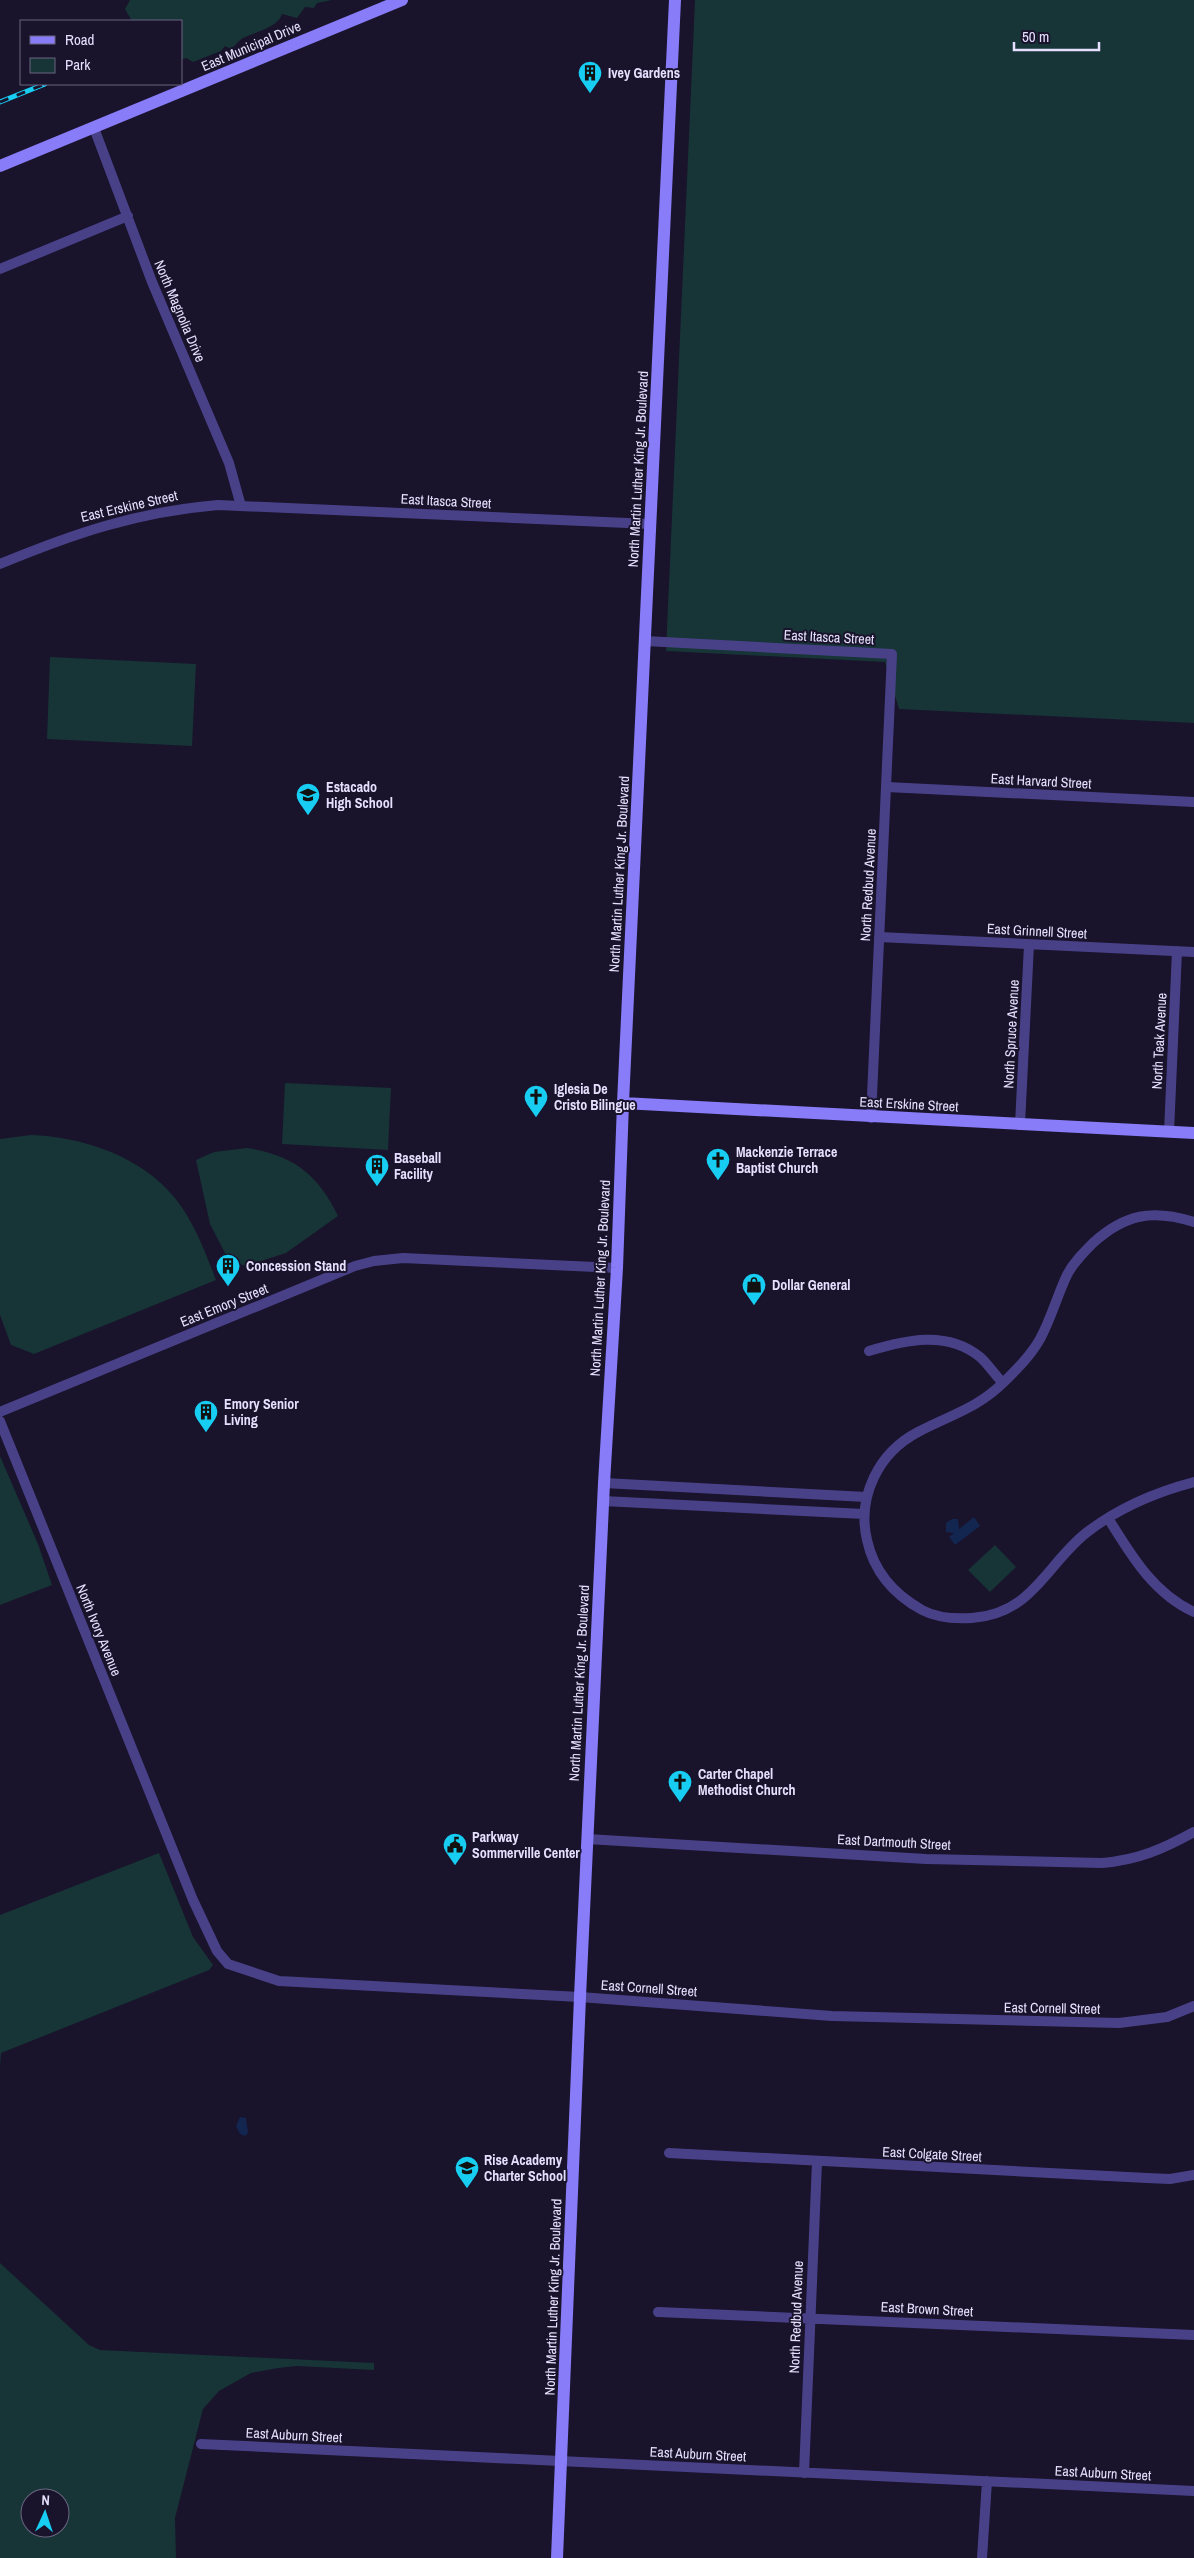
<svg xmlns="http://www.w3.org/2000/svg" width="1194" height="2558" font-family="'Archivo Narrow',sans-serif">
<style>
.green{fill:#173436;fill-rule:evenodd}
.water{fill:#132650}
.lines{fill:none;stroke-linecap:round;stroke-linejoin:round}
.street{stroke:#494188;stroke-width:10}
.secondary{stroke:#887cf8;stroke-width:12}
.rail-casing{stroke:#17cdf2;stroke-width:5}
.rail{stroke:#19132c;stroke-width:3;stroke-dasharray:9;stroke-linecap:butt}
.labels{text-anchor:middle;stroke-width:4;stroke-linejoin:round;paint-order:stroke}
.street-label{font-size:14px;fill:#e5e0fd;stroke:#19132c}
.poi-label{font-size:14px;font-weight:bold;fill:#e5e0fd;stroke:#19132c;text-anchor:start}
</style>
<rect width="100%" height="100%" fill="#19132c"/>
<path class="green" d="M 130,0 L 332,0 L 317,3 L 314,8 L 305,7 L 297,18 L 282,14 C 279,27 253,33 243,38 C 239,40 235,46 231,49 L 225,46 L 221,51 L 193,62 L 186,58 L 181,60 L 181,21 L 132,21 L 125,9 Z
M 695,0 L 1194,0 L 1194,723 L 899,709 L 885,662 L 666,651 Z
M 50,657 L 196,664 L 192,746 L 47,739 Z
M 285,1083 L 391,1088 L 388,1150 L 282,1144 Z
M 31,1135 C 83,1137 141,1156 175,1198 C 194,1222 205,1251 216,1280 L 34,1354 L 11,1345 L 0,1315 L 0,1139 Z
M 247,1148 C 293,1155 318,1174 338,1216 L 286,1253 L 245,1266 L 228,1259 L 210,1224 L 196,1160 L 214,1152 Z
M 0,1456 L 38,1544 L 52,1585 L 0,1605 Z
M 995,1545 L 1016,1567 L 990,1592 L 968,1570 Z
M 159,1853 L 193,1937 L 213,1965 L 209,1970 L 1,2053 L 0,2067 L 0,1915 Z
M 0,2263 L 89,2345 L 100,2350 L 374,2363 L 374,2370 L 297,2366 L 278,2368 L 251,2373 L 219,2391 L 203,2409 L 175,2518 L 176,2558 L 0,2558 ZM 30,2498 L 60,2498 L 60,2528 L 30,2528 Z"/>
<path class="water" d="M 974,1517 L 980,1526 L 955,1545 L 949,1537 L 954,1533 L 946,1532 L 946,1523 L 952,1519 L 958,1519 L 959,1529 Z
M 240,2117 L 246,2118 L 248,2133 L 245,2136 L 240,2134 L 236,2126 Z"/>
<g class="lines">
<path class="street" d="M 94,128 L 152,282 L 229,463 L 241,506
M 0,269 L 128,216
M 0,564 C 75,533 137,512 218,505 L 650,524
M 645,641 L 892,654 L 871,1118
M 887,787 L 1194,802
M 879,937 L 1194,952
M 1020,1124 L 1029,945
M 1169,1132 L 1177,951
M 1194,1222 C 1152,1209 1125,1214 1093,1243 C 1083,1253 1073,1263 1067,1275 C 1057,1296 1051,1319 1040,1339 C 1031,1355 1018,1368 1005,1381 C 977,1409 950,1415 918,1432 C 878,1453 857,1497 867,1540 C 874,1572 895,1595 922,1610 C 937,1618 956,1619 972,1618 C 1032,1614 1046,1565 1086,1533 C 1118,1508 1156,1492 1194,1482
M 869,1351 C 905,1340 947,1330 980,1357 C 988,1364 995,1375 1003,1383
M 0,1412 L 355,1266 L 374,1261 L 403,1258 L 617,1268
M 0,1421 L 193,1900 L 217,1951 L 228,1964 L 279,1981 L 580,1997 L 832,2016 L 1119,2023 L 1167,2017 L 1194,2006
M 604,1483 L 866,1497
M 603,1501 L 864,1514
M 1108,1518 C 1131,1555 1153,1593 1194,1612
M 587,1839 L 926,1859 L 1102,1863 C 1138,1860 1163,1849 1194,1832
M 669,2153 L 1147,2178 L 1170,2179 L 1194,2175
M 658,2312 L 1194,2335
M 201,2444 L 1194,2491
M 804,2473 L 817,2162
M 982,2558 L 987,2481"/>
<path class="secondary" d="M 0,166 L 402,0
M 623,1103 L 1194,1133
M 557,2558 L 580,1997 L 604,1483 L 617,1268 L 623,1103 L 675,0"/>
<defs>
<path id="rail" d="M 0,102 L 45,84"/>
</defs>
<use href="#rail" class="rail-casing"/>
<use href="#rail" class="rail"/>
</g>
<defs>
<symbol id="building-pin" viewBox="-11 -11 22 30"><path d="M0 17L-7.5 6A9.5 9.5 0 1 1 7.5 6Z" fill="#17cdf2" stroke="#19132c"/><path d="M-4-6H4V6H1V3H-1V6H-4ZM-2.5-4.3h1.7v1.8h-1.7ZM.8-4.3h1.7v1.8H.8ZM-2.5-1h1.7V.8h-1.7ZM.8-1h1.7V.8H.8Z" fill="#111"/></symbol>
<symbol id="school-pin" viewBox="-11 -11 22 30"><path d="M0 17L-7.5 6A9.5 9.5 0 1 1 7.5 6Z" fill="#17cdf2" stroke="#19132c"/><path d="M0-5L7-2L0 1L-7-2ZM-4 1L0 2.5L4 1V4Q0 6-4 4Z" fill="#111"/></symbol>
<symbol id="church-pin" viewBox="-11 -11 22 30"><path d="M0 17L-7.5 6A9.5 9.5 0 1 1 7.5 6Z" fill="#17cdf2" stroke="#19132c"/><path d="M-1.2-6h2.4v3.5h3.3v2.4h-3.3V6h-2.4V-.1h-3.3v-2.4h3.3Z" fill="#111"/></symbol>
<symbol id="shop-pin" viewBox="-11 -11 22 30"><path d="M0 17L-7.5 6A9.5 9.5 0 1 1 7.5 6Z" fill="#17cdf2" stroke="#19132c"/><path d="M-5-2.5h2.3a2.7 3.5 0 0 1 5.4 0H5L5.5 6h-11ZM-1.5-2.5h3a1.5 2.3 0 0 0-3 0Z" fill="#111"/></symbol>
<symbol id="civic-pin" viewBox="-11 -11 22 30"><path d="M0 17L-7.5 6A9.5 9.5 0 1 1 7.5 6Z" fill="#17cdf2" stroke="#19132c"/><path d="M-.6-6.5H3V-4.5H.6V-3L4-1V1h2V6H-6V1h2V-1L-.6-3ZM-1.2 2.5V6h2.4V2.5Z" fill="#111"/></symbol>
</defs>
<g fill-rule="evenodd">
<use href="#building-pin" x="576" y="59" width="28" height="38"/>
<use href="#school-pin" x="294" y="781" width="28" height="38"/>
<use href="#church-pin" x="522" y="1083" width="28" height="38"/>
<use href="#church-pin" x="704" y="1146" width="28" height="38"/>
<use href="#building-pin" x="363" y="1152" width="28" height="38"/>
<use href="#building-pin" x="214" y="1252" width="28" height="38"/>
<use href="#shop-pin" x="740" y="1271" width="28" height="38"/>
<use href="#building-pin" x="192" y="1398" width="28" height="38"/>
<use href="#church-pin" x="666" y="1768" width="28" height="38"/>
<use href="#civic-pin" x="441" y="1831" width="28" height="38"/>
<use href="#school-pin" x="453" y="2154" width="28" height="38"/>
</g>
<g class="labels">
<g class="street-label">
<text transform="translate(251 46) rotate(-23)" y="5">East Municipal Drive</text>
<text transform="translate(180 311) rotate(67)" y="5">North Magnolia Drive</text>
<text transform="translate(638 469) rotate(-87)" y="5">North Martin Luther King Jr. Boulevard</text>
<text transform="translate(446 501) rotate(3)" y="5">East Itasca Street</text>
<text transform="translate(129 506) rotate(-13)" y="5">East Erskine Street</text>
<text transform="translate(829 637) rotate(3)" y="5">East Itasca Street</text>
<text transform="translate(1041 781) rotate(3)" y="5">East Harvard Street</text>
<text transform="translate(619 874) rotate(-87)" y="5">North Martin Luther King Jr. Boulevard</text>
<text transform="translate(868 885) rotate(-87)" y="5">North Redbud Avenue</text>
<text transform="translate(1037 931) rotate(3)" y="5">East Grinnell Street</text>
<text transform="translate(1011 1034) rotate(-87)" y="5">North Spruce Avenue</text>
<text transform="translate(1159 1041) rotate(-87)" y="5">North Teak Avenue</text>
<text transform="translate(909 1104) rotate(3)" y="5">East Erskine Street</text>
<text transform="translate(600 1278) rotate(-87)" y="5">North Martin Luther King Jr. Boulevard</text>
<text transform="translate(224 1305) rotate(-22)" y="5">East Emory Street</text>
<text transform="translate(99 1630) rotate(68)" y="5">North Ivory Avenue</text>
<text transform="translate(579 1683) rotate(-87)" y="5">North Martin Luther King Jr. Boulevard</text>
<text transform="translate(894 1842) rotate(3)" y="5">East Dartmouth Street</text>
<text transform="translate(649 1988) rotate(4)" y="5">East Cornell Street</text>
<text transform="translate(1052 2008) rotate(1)" y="5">East Cornell Street</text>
<text transform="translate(932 2154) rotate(3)" y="5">East Colgate Street</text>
<text transform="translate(553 2297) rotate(-88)" y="5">North Martin Luther King Jr. Boulevard</text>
<text transform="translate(927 2309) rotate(3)" y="5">East Brown Street</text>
<text transform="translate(796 2317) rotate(-88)" y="5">North Redbud Avenue</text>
<text transform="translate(294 2435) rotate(3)" y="5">East Auburn Street</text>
<text transform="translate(698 2454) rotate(3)" y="5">East Auburn Street</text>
<text transform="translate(1103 2473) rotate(3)" y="5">East Auburn Street</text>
</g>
<g class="poi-label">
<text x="608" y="78">Ivey Gardens</text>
<text x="326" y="792">Estacado<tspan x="326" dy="16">High School</tspan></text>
<text x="554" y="1094">Iglesia De<tspan x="554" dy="16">Cristo Bilingue</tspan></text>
<text x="736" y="1157">Mackenzie Terrace<tspan x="736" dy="16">Baptist Church</tspan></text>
<text x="394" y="1163">Baseball<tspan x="394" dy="16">Facility</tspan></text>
<text x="246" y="1271">Concession Stand</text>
<text x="772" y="1290">Dollar General</text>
<text x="224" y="1409">Emory Senior<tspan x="224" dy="16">Living</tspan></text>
<text x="698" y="1779">Carter Chapel<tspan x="698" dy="16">Methodist Church</tspan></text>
<text x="472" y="1842">Parkway<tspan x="472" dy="16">Sommerville Center</tspan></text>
<text x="484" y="2165">Rise Academy<tspan x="484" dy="16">Charter School</tspan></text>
</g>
</g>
<rect x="20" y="20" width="162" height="65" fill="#19132c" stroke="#6b6580"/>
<rect x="30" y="36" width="25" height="8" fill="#887cf8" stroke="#6b6580"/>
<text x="65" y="45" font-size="15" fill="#e5e0fd">Road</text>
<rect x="30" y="58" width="25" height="15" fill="#173436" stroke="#6b6580"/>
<text x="65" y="70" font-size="15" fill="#e5e0fd">Park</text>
<g transform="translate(45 2513) rotate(3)"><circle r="24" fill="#19132c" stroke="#6b6580"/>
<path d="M0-4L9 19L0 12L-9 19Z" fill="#17cdf2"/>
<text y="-8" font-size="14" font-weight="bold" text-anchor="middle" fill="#e5e0fd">N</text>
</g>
<path d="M1014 42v8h85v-8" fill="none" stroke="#e5e0fd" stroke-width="2.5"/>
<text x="1022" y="42" font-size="15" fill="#e5e0fd" stroke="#19132c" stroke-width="4" paint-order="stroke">50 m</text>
</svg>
